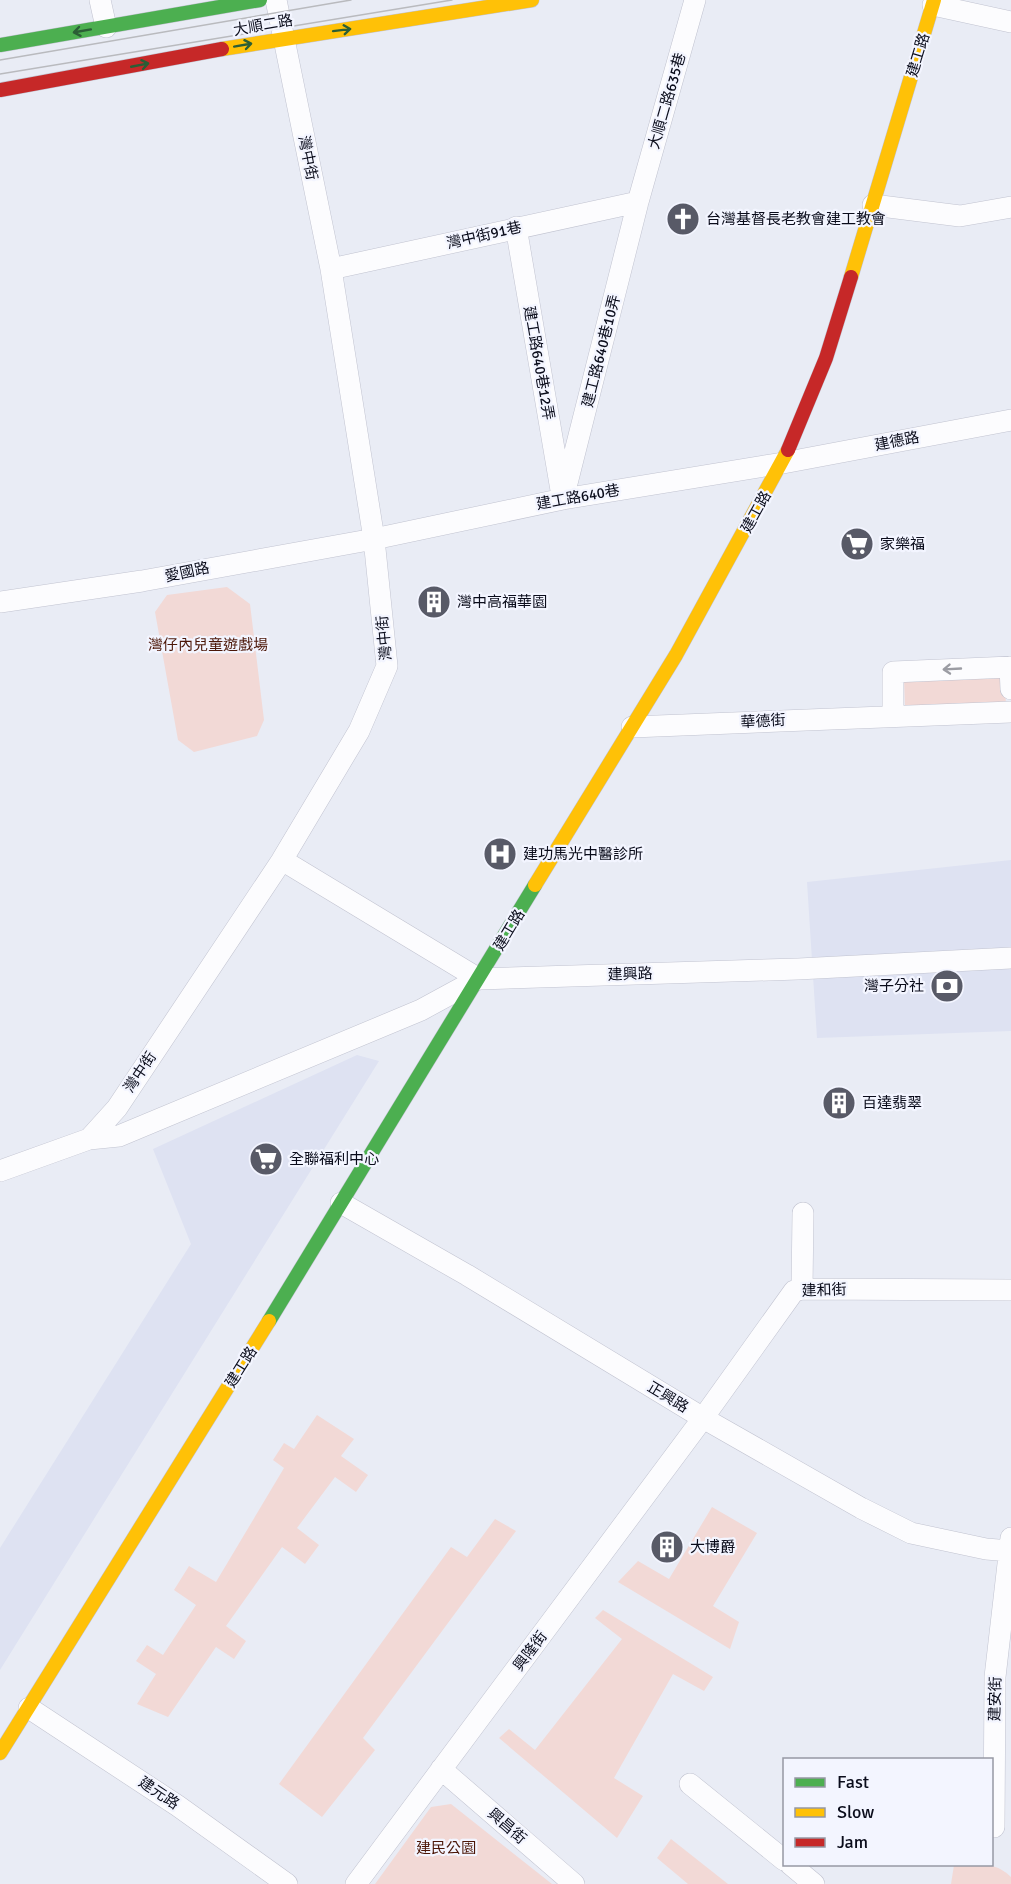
<svg xmlns="http://www.w3.org/2000/svg" width="1011" height="1884" font-family="Signika,'Noto Sans TC',sans-serif">
<style>
.built{fill:#dee2f2}
.green{fill:#f2d9d6}
.lines{fill:none;stroke-linecap:round;stroke-linejoin:round}
.street-casing{stroke:#c1c3d0;stroke-width:22}
.fast-casing{stroke:#c1c3d0;stroke-width:15}
.slow-casing{stroke:#c1c3d0;stroke-width:15}
.jam-casing{stroke:#c1c3d0;stroke-width:15}
.street{stroke:#fcfcfe;stroke-width:21}
.fast{stroke:#4caf50;stroke-width:14}
.slow{stroke:#ffc107;stroke-width:14}
.jam{stroke:#c62828;stroke-width:14}
.tram{stroke:#b9babe;stroke-width:1.5}
.oneway{stroke:#2b5e36}
.oneway2{stroke:#9b9ca3}
.labels{text-anchor:middle;stroke-width:4.5;stroke-linejoin:round;paint-order:stroke}
.street-label{font-size:15px;fill:#0a0c1b;stroke:#f3f5ff}
.poi-label{font-size:15px;fill:#0a0c1b;stroke:#f3f5ff;text-anchor:start}
.park-label{font-size:15px;fill:#4c1708;stroke:#f3f5ff}
</style>
<rect width="100%" height="100%" fill="#e9ecf5"/>
<path class="built" d="M 1011,860 L 1011,1031 L 817,1038 L 807,882 Z
M 357,1055 L 379,1061 L 0,1670 L 0,1548 L 191,1244 L 153,1149 Z"/>
<path class="green" d="M 227,587 L 250,604 L 264,720 L 257,736 L 194,752 L 178,740 L 155,612 L 167,595 Z
M 1004,674 L 1006,704 L 905,708 L 904,678 Z
M 317,1415 L 354,1439 L 341,1456 L 368,1475 L 356,1492 L 335,1477 L 297,1528 L 319,1545 L 305,1564 L 282,1547 L 226,1626 L 246,1641 L 234,1659 L 216,1647 L 168,1717 L 137,1704 L 156,1674 L 136,1661 L 147,1645 L 163,1655 L 196,1605 L 174,1590 L 189,1566 L 216,1582 L 284,1468 L 273,1460 L 284,1443 L 294,1449 Z
M 712,1507 L 757,1533 L 713,1606 L 739,1622 L 730,1649 L 618,1582 L 638,1561 L 669,1579 Z
M 495,1519 L 516,1531 L 363,1738 L 375,1750 L 322,1817 L 279,1784 L 451,1547 L 467,1557 Z
M 603,1610 L 713,1677 L 704,1691 L 673,1674 L 614,1778 L 643,1796 L 617,1838 L 499,1738 L 509,1729 L 535,1750 L 622,1639 L 595,1618 Z
M 451,1804 L 552,1884 L 375,1884 L 431,1807 Z
M 671,1839 L 728,1884 L 688,1884 L 657,1858 Z
M 954,1865 C 975,1864 995,1861 1011,1877 L 1011,1884 L 951,1884 Z"/>
<g class="lines">
<defs>
<path id="street" d="M 100,0 L 106,27
M 933,5 L 1011,22
M 873,205 L 960,216 L 1011,207
M 516,227 L 561,490
M 331,269 L 638,202
M 563,499 L 638,202 L 695,0
M 0,602 L 142,581 L 374,539 L 563,499 L 783,463 L 1011,420
M 1010,667 L 1011,689
M 893,716 L 893,672 L 1011,667
M 632,727 L 1011,712
M 282,860 L 479,979 L 798,969 L 1011,958
M 89,1139 L 119,1136 L 421,1010 L 478,979
M 0,1171 L 89,1139 L 117,1108 L 282,860 L 359,731 L 387,666 L 374,539 L 331,269 L 276,0
M 341,1203 L 467,1275 L 703,1418 L 861,1508 L 911,1533 L 986,1549 L 1011,1551
M 802,1289 L 803,1213
M 29,1708 L 178,1806 L 287,1884
M 441,1769 L 574,1884
M 690,1784 L 784,1860
M 994,1827 L 995,1677 L 1011,1538
M 790,1864 L 814,1884
M 356,1884 L 703,1418 L 794,1291 L 802,1289 L 1011,1290"/>
<path id="fast" d="M 0,45 L 260,0
M 269,1321 L 535,885"/>
<path id="slow" d="M 222,49 L 532,0
M 851,277 L 934,0
M 535,885 L 676,655 L 788,450
M 0,1753 L 269,1321"/>
<path id="jam" d="M 0,90 L 222,49
M 788,450 L 826,358 L 851,277"/>
</defs>
<use href="#street" class="street-casing"/>
<use href="#fast" class="fast-casing"/>
<use href="#slow" class="slow-casing"/>
<use href="#jam" class="jam-casing"/>
<use href="#street" class="street"/>
<use href="#fast" class="fast"/>
<use href="#slow" class="slow"/>
<use href="#jam" class="jam"/>
<path class="tram" d="M 0,60 L 351,0
M 0,74 L 452,0"/>
</g>
<defs><path id="oneway-shaft" d="M-6 0H5M1.5-3L5.5 0L1.5 3" fill="none" stroke-width="1.6" stroke-linecap="round" stroke-linejoin="round" transform="scale(1.5)"/></defs>
<g class="oneway">
<use href="#oneway-shaft" transform="translate(342 30) rotate(-7)"/>
<use href="#oneway-shaft" transform="translate(82 31) rotate(170)"/>
<use href="#oneway-shaft" transform="translate(243 45) rotate(-10)"/>
<use href="#oneway-shaft" transform="translate(140 65) rotate(-11)"/>
</g>
<use class="oneway2" href="#oneway-shaft" transform="translate(952 669) rotate(177)"/>
<defs>
<symbol id="church-disc" viewBox="-11 -11 22 22"><circle r="9.5" fill="#585a67" stroke="#f3f5ff"/><path d="M-1.2-6h2.4v3.5h3.3v2.4h-3.3V6h-2.4V-.1h-3.3v-2.4h3.3Z" fill="#fff"/></symbol>
<symbol id="supermarket-disc" viewBox="-11 -11 22 22"><circle r="9.5" fill="#585a67" stroke="#f3f5ff"/><path d="M-6-5.5h2.5l.6 2H6L4.5 2H-2.5L-4.4-4H-6ZM-1.5 3.2a1.3 1.3 0 1 0 .1 0ZM3 3.2a1.3 1.3 0 1 0 .1 0Z" fill="#fff"/></symbol>
<symbol id="building-disc" viewBox="-11 -11 22 22"><circle r="9.5" fill="#585a67" stroke="#f3f5ff"/><path d="M-4-6H4V6H1V3H-1V6H-4ZM-2.5-4.3h1.7v1.8h-1.7ZM.8-4.3h1.7v1.8H.8ZM-2.5-1h1.7V.8h-1.7ZM.8-1h1.7V.8H.8Z" fill="#fff"/></symbol>
<symbol id="hospital-disc" viewBox="-11 -11 22 22"><circle r="9.5" fill="#585a67" stroke="#f3f5ff"/><path d="M-5-5h3v3.5h4V-5h3V5h-3V1.5h-4V5h-3Z" fill="#fff"/></symbol>
<symbol id="bank-disc" viewBox="-11 -11 22 22"><circle r="9.5" fill="#585a67" stroke="#f3f5ff"/><path d="M-6-4H6V4H-6ZM0-2.3a2.3 2.3 0 1 0 0 4.6a2.3 2.3 0 1 0 0-4.6Z" fill="#fff"/></symbol>
</defs>
<g fill-rule="evenodd">
<use href="#church-disc" x="664" y="200" width="38" height="38"/>
<use href="#supermarket-disc" x="838" y="525" width="38" height="38"/>
<use href="#building-disc" x="415" y="583" width="38" height="38"/>
<use href="#hospital-disc" x="481" y="835" width="38" height="38"/>
<use href="#bank-disc" x="928" y="967" width="38" height="38"/>
<use href="#building-disc" x="820" y="1084" width="38" height="38"/>
<use href="#supermarket-disc" x="247" y="1140" width="38" height="38"/>
<use href="#building-disc" x="648" y="1528" width="38" height="38"/>
</g>
<g class="labels">
<g class="street-label">
<text transform="translate(263 25) rotate(-10)" y="5">大順二路</text>
<text transform="translate(918 55) rotate(-73)" y="5">建工路</text>
<text transform="translate(667 101) rotate(-74)" y="5">大順二路635巷</text>
<text transform="translate(308 158) rotate(79)" y="5">灣中街</text>
<text transform="translate(484 235) rotate(-13)" y="5">灣中街91巷</text>
<text transform="translate(601 351) rotate(-76)" y="5">建工路640巷10弄</text>
<text transform="translate(539 363) rotate(80)" y="5">建工路640巷12弄</text>
<text transform="translate(897 441) rotate(-11)" y="5">建德路</text>
<text transform="translate(578 497) rotate(-10)" y="5">建工路640巷</text>
<text transform="translate(756 512) rotate(-61)" y="5">建工路</text>
<text transform="translate(187 572) rotate(-12)" y="5">愛國路</text>
<text transform="translate(384 638) rotate(-95)" y="5">灣中街</text>
<text transform="translate(763 721) rotate(-3)" y="5">華德街</text>
<text transform="translate(509 930) rotate(-59)" y="5">建工路</text>
<text transform="translate(630 974) rotate(-2)" y="5">建興路</text>
<text transform="translate(140 1072) rotate(-56)" y="5">灣中街</text>
<text transform="translate(824 1290) rotate(-2)" y="5">建和街</text>
<text transform="translate(241 1367) rotate(-58)" y="5">建工路</text>
<text transform="translate(668 1397) rotate(31)" y="5">正興路</text>
<text transform="translate(530 1651) rotate(-53)" y="5">興隆街</text>
<text transform="translate(995 1699) rotate(-89)" y="5">建安街</text>
<text transform="translate(159 1793) rotate(34)" y="5">建元路</text>
<text transform="translate(507 1826) rotate(41)" y="5">興昌街</text>
</g>
<g class="poi-label">
<text x="706" y="224">台灣基督長老教會建工教會</text>
<text x="880" y="549">家樂福</text>
<text x="457" y="607">灣中高福華園</text>
<text x="523" y="859">建功馬光中醫診所</text>
<text x="924" y="991" text-anchor="end">灣子分社</text>
<text x="862" y="1108">百達翡翠</text>
<text x="289" y="1164">全聯福利中心</text>
<text x="690" y="1552">大博爵</text>
</g>
<g class="park-label">
<text x="208" y="650">灣仔內兒童遊戲場</text>
<text x="446" y="1853">建民公園</text>
</g>
</g>
<rect x="783" y="1758" width="210" height="108" fill="#f3f5ff" stroke="#9698a4" stroke-width="1.5"/>
<rect x="795" y="1778" width="30" height="9" fill="#4caf50" stroke="#9698a4" stroke-width="1.5"/>
<text x="837" y="1788" font-size="18" fill="#0a0c1b">Fast</text>
<rect x="795" y="1808" width="30" height="9" fill="#ffc107" stroke="#9698a4" stroke-width="1.5"/>
<text x="837" y="1818" font-size="18" fill="#0a0c1b">Slow</text>
<rect x="795" y="1838" width="30" height="9" fill="#c62828" stroke="#9698a4" stroke-width="1.5"/>
<text x="837" y="1848" font-size="18" fill="#0a0c1b">Jam</text>
</svg>
